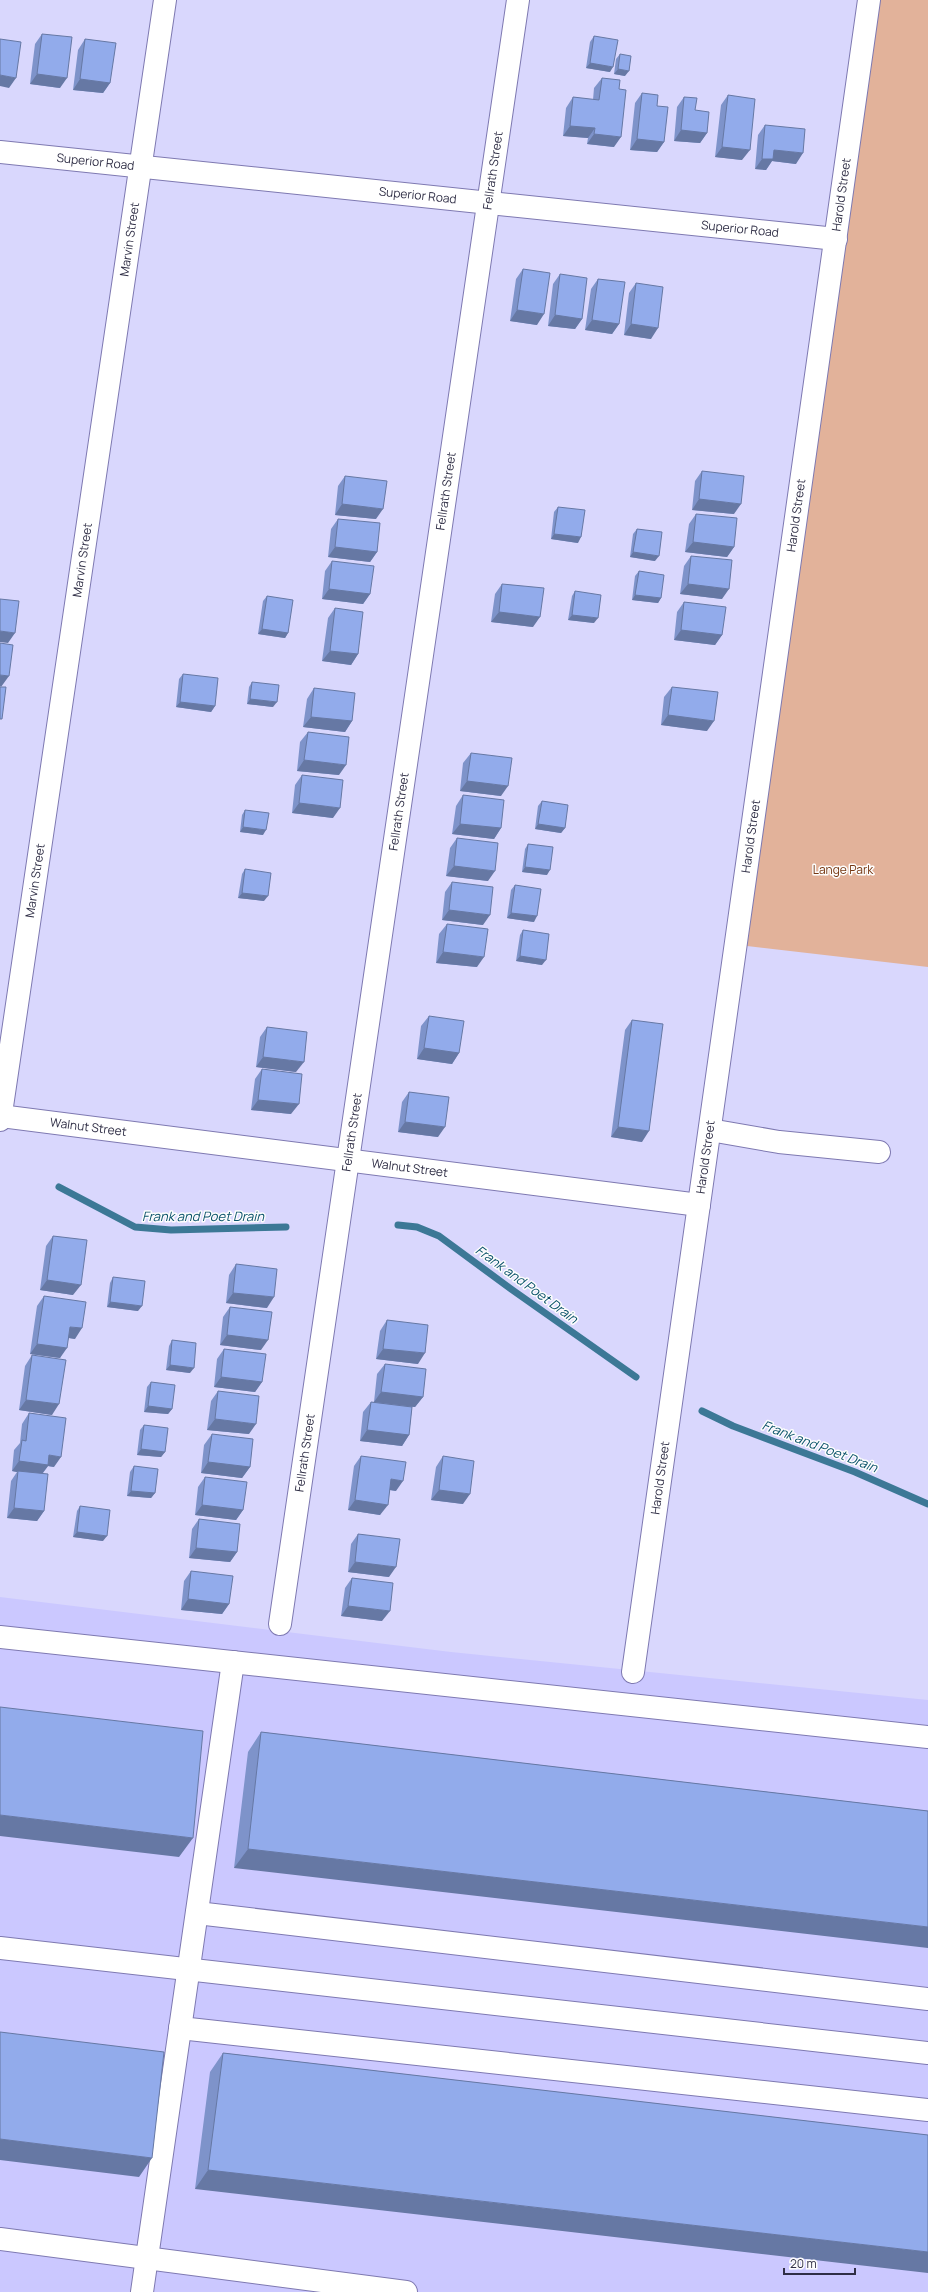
<svg xmlns="http://www.w3.org/2000/svg" width="928" height="2292" font-family="Manrope,sans-serif">
<style>
.built{fill:#cbc8ff}
.green{fill:#e2b29a}
.lines{fill:none;stroke-linecap:round;stroke-linejoin:round}
.stream{stroke:#3c7896;stroke-width:7}
.minor-casing{stroke:#7e79b1;stroke-width:24}
.minor{stroke:#fff;stroke-width:22}
.wall{fill:#7e93ca}
.shaded-wall{fill:#6678a4}
.building{fill:#92abeb;stroke:#6678a4}
.labels{text-anchor:middle;stroke-width:3;stroke-linejoin:round;paint-order:stroke}
.street-label{font-size:12px;fill:#302f46;stroke:#fdfdfd}
.park-label{font-size:12px;fill:#763711;stroke:#fdfdfd}
.water-label{font-size:13px;font-style:italic;fill:#0a526a;stroke:#fdfdfd}
</style>
<rect width="100%" height="100%" fill="#d9d7fd"/>
<path class="built" d="M 0,1597 L 451,1652 L 928,1700 L 928,2292 L 0,2292 Z"/>
<path class="green" d="M 878,0 L 928,0 L 928,967 L 747,946 Z"/>
<g class="lines">
<path class="stream" d="M 59,1187 L 135,1227 L 171,1230 L 286,1227
M 398,1225 L 417,1227 L 439,1236 L 511,1289 L 636,1377
M 702,1411 L 733,1426 L 855,1472 L 928,1504"/>
<defs>
<g id="minor">
<path id="s1" d="M 0,152 L 836,239"/>
<path id="s2" d="M 0,1116 L 699,1205"/>
<path id="s3" d="M 0,1120 L 165,0"/>
<path d="M 710,1130 L 779,1142 L 879,1152"/>
<path id="s4" d="M 280,1624 L 518,0"/>
<path d="M 0,1637 L 928,1737"/>
<path id="s5" d="M 633,1672 L 869,0"/>
<path d="M 197,1913 L 928,1999"/>
<path d="M 0,1948 L 928,2053"/>
<path d="M 180,2028 L 928,2110"/>
<path d="M 0,2239 L 406,2292"/>
<path d="M 142,2292 L 233,1662"/>
</g>
</defs>
<use href="#minor" class="minor-casing"/>
<use href="#minor" class="minor"/>
</g>
<path class="wall" d="M 42,34 L 60,88 L 30,84 L 35,44 Z
M 594,36 L 610,72 L 586,68 L 590,42 Z
M 85,39 L 110,83 L 103,93 L 73,90 L 78,50 Z
M 620,54 L 625,76 L 614,74 L 616,59 Z
M 602,78 L 614,147 L 587,144 L 588,138 L 563,136 L 566,108 L 573,97 L 593,100 L 594,88 Z
M 642,93 L 657,106 L 664,142 L 657,152 L 630,150 L 635,103 Z
M 728,95 L 742,160 L 715,157 L 721,105 Z
M 684,97 L 695,110 L 707,133 L 700,143 L 674,141 L 677,107 Z
M 765,125 L 796,164 L 772,161 L 766,170 L 755,169 L 758,135 Z
M 523,269 L 537,325 L 510,321 L 516,279 Z
M 560,274 L 582,319 L 575,329 L 548,326 L 553,284 Z
M 598,279 L 619,324 L 612,334 L 585,330 L 591,289 Z
M 636,283 L 651,339 L 624,335 L 629,293 Z
M 702,471 L 734,514 L 692,510 L 695,481 Z
M 345,476 L 376,519 L 335,515 L 338,486 Z
M 558,507 L 578,543 L 551,539 L 554,512 Z
M 696,514 L 734,547 L 727,557 L 685,552 L 689,524 Z
M 338,519 L 377,552 L 370,562 L 328,557 L 331,529 Z
M 637,529 L 655,561 L 630,557 L 633,534 Z
M 691,556 L 722,599 L 680,594 L 684,566 Z
M 332,561 L 370,594 L 363,604 L 322,599 L 325,571 Z
M 639,571 L 661,598 L 658,603 L 632,600 L 635,576 Z
M 502,584 L 533,627 L 491,622 L 495,594 Z
M 575,591 L 594,623 L 568,620 L 572,596 Z
M 267,596 L 288,633 L 285,638 L 258,634 L 263,601 Z
M 684,602 L 722,635 L 715,645 L 674,640 L 677,612 Z
M 335,608 L 358,654 L 351,665 L 322,661 L 328,618 Z
M 183,674 L 215,706 L 211,712 L 176,707 L 179,679 Z
M 252,682 L 273,707 L 247,704 L 249,687 Z
M 672,687 L 707,731 L 661,725 L 664,697 Z
M 314,688 L 352,721 L 345,732 L 303,727 L 307,699 Z
M 308,732 L 339,775 L 297,771 L 300,742 Z
M 471,753 L 501,796 L 460,791 L 463,763 Z
M 302,775 L 333,818 L 292,813 L 295,785 Z
M 463,795 L 501,828 L 494,839 L 452,834 L 456,806 Z
M 542,801 L 565,828 L 561,833 L 535,829 L 538,806 Z
M 245,810 L 263,835 L 240,832 L 242,815 Z
M 457,838 L 488,881 L 446,876 L 450,848 Z
M 528,844 L 547,875 L 522,872 L 525,849 Z
M 245,869 L 264,901 L 238,898 L 242,874 Z
M 452,882 L 483,925 L 442,920 L 445,892 Z
M 515,885 L 534,922 L 507,918 L 511,890 Z
M 447,924 L 477,967 L 436,963 L 439,934 Z
M 523,930 L 542,965 L 516,961 L 520,935 Z
M 429,1016 L 459,1053 L 452,1064 L 417,1059 L 421,1026 Z
M 632,1020 L 642,1142 L 611,1137 L 625,1030 Z
M 267,1027 L 296,1072 L 256,1067 L 260,1037 Z
M 262,1069 L 291,1114 L 251,1110 L 255,1079 Z
M 409,1092 L 438,1137 L 398,1132 L 402,1102 Z
M 53,1236 L 73,1295 L 40,1290 L 46,1246 Z
M 236,1264 L 267,1308 L 226,1303 L 229,1275 Z
M 113,1277 L 138,1311 L 107,1307 L 110,1283 Z
M 44,1296 L 75,1339 L 69,1338 L 60,1358 L 30,1354 L 37,1306 Z
M 230,1307 L 261,1350 L 220,1345 L 223,1317 Z
M 387,1320 L 418,1364 L 376,1359 L 380,1331 Z
M 172,1340 L 190,1373 L 166,1370 L 169,1346 Z
M 224,1349 L 262,1382 L 255,1392 L 214,1387 L 217,1359 Z
M 32,1355 L 52,1415 L 19,1410 L 25,1366 Z
M 385,1364 L 423,1397 L 415,1407 L 412,1407 L 409,1435 L 402,1446 L 360,1441 L 363,1412 L 371,1402 L 374,1402 L 377,1374 Z
M 151,1382 L 172,1409 L 168,1414 L 144,1412 L 147,1387 Z
M 218,1391 L 249,1434 L 207,1430 L 211,1401 Z
M 29,1413 L 54,1467 L 48,1466 L 43,1473 L 44,1511 L 37,1521 L 7,1518 L 11,1481 L 17,1472 L 12,1471 L 14,1450 L 20,1443 L 22,1424 Z
M 144,1425 L 165,1452 L 161,1457 L 137,1455 L 140,1430 Z
M 212,1434 L 250,1467 L 242,1478 L 201,1473 L 204,1445 Z
M 361,1456 L 396,1491 L 390,1490 L 380,1515 L 348,1510 L 354,1466 Z
M 443,1456 L 463,1504 L 431,1500 L 436,1467 Z
M 134,1466 L 155,1493 L 151,1498 L 127,1496 L 130,1472 Z
M 205,1477 L 243,1510 L 236,1520 L 195,1515 L 198,1487 Z
M 80,1506 L 103,1541 L 73,1537 L 77,1511 Z
M 199,1519 L 237,1552 L 230,1562 L 189,1558 L 192,1529 Z
M 358,1534 L 389,1577 L 348,1572 L 351,1544 Z
M 191,1571 L 229,1604 L 222,1614 L 181,1610 L 184,1581 Z
M 352,1578 L 382,1621 L 341,1616 L 345,1588 Z
M 261,1732 L 928,1811 L 234,1868 L 248,1752 Z
M 223,2053 L 928,2135 L 195,2189 L 210,2072 Z"/>
<path class="shaded-wall" d="M 590,63 L 613,67 L 610,72 L 586,68 Z
M 618,69 L 629,71 L 625,76 L 614,74 Z
M 37,74 L 67,78 L 60,88 L 30,84 Z
M 0,75 L 16,78 L 9,88 L 0,86 Z
M 80,79 L 110,83 L 103,93 L 73,90 Z
M 570,126 L 595,128 L 588,138 L 563,136 Z
M 681,130 L 707,133 L 700,143 L 674,141 Z
M 594,134 L 621,137 L 614,147 L 587,144 Z
M 637,139 L 664,142 L 657,152 L 630,150 Z
M 722,147 L 750,150 L 742,160 L 715,157 Z
M 774,150 L 803,153 L 796,164 L 772,161 L 766,170 L 755,169 L 762,159 Z
M 517,310 L 544,314 L 537,325 L 510,321 Z
M 555,315 L 582,319 L 575,329 L 548,326 Z
M 592,320 L 619,324 L 612,334 L 585,330 Z
M 631,324 L 658,328 L 651,339 L 624,335 Z
M 699,499 L 741,504 L 734,514 L 692,510 Z
M 342,504 L 383,509 L 376,519 L 335,515 Z
M 554,534 L 581,537 L 578,543 L 551,539 Z
M 693,542 L 734,547 L 727,557 L 685,552 Z
M 335,547 L 377,552 L 370,562 L 328,557 Z
M 633,552 L 659,556 L 655,561 L 630,557 Z
M 688,584 L 729,589 L 722,599 L 680,594 Z
M 329,589 L 370,594 L 363,604 L 322,599 Z
M 635,595 L 661,598 L 658,603 L 632,600 Z
M 499,612 L 540,617 L 533,627 L 491,622 Z
M 572,615 L 598,618 L 594,623 L 568,620 Z
M 262,629 L 288,633 L 285,638 L 258,634 Z
M 681,630 L 722,635 L 715,645 L 674,640 Z
M 0,631 L 15,633 L 8,643 L 0,642 Z
M 330,651 L 358,654 L 351,665 L 322,661 Z
M 0,675 L 9,676 L 1,687 L 0,686 Z
M 250,699 L 277,702 L 273,707 L 247,704 Z
M 180,702 L 215,706 L 211,712 L 176,707 Z
M 668,715 L 714,721 L 707,731 L 661,725 Z
M 311,717 L 352,721 L 345,732 L 303,727 Z
M 304,760 L 346,765 L 339,775 L 297,771 Z
M 467,781 L 508,786 L 501,796 L 460,791 Z
M 299,803 L 340,808 L 333,818 L 292,813 Z
M 460,824 L 501,828 L 494,839 L 452,834 Z
M 538,824 L 565,828 L 561,833 L 535,829 Z
M 243,827 L 266,830 L 263,835 L 240,832 Z
M 454,866 L 495,871 L 488,881 L 446,876 Z
M 525,867 L 550,870 L 547,875 L 522,872 Z
M 242,893 L 268,896 L 264,901 L 238,898 Z
M 449,910 L 490,915 L 483,925 L 442,920 Z
M 511,913 L 537,916 L 534,922 L 507,918 Z
M 443,952 L 484,957 L 477,967 L 436,963 Z
M 520,956 L 546,960 L 542,965 L 516,961 Z
M 424,1048 L 459,1053 L 452,1064 L 417,1059 Z
M 263,1057 L 304,1062 L 296,1072 L 256,1067 Z
M 258,1100 L 299,1104 L 291,1114 L 251,1110 Z
M 405,1122 L 445,1127 L 438,1137 L 398,1132 Z
M 618,1127 L 649,1131 L 642,1142 L 611,1137 Z
M 47,1280 L 81,1285 L 73,1295 L 40,1290 Z
M 233,1293 L 274,1297 L 267,1308 L 226,1303 Z
M 110,1302 L 142,1306 L 138,1311 L 107,1307 Z
M 70,1327 L 82,1328 L 75,1339 L 63,1337 Z
M 227,1335 L 268,1340 L 261,1350 L 220,1345 Z
M 37,1344 L 67,1348 L 60,1358 L 30,1354 Z
M 383,1349 L 425,1353 L 418,1364 L 376,1359 Z
M 170,1365 L 194,1368 L 190,1373 L 166,1370 Z
M 221,1377 L 262,1382 L 255,1392 L 214,1387 Z
M 381,1392 L 423,1397 L 415,1407 L 374,1402 Z
M 26,1400 L 59,1404 L 52,1415 L 19,1410 Z
M 148,1406 L 172,1409 L 168,1414 L 144,1412 Z
M 215,1419 L 256,1424 L 249,1434 L 207,1430 Z
M 367,1430 L 409,1435 L 402,1446 L 360,1441 Z
M 141,1449 L 165,1452 L 161,1457 L 137,1455 Z
M 49,1455 L 61,1457 L 54,1467 L 48,1466 L 41,1475 L 18,1471 L 17,1472 L 12,1471 L 19,1461 Z
M 208,1462 L 250,1467 L 242,1478 L 201,1473 Z
M 391,1479 L 403,1481 L 396,1491 L 384,1489 Z
M 439,1490 L 470,1494 L 463,1504 L 431,1500 Z
M 131,1491 L 155,1493 L 151,1498 L 127,1496 Z
M 355,1500 L 388,1505 L 380,1515 L 348,1510 Z
M 202,1505 L 243,1510 L 236,1520 L 195,1515 Z
M 14,1508 L 44,1511 L 37,1521 L 7,1518 Z
M 77,1532 L 107,1536 L 103,1541 L 73,1537 Z
M 196,1548 L 237,1552 L 230,1562 L 189,1558 Z
M 355,1562 L 396,1567 L 389,1577 L 348,1572 Z
M 188,1599 L 229,1604 L 222,1614 L 181,1610 Z
M 348,1606 L 390,1611 L 382,1621 L 341,1616 Z
M 0,1815 L 193,1838 L 179,1857 L 0,1836 Z
M 248,1849 L 928,1927 L 928,1948 L 234,1868 Z
M 0,2139 L 152,2158 L 139,2177 L 0,2160 Z
M 208,2170 L 928,2252 L 928,2273 L 195,2189 Z"/>
<path class="building" d="M 42,34 L 72,37 L 67,78 L 37,74 Z
M 594,36 L 618,40 L 613,67 L 590,63 Z
M 0,39 L 21,42 L 16,78 L 0,75 Z
M 85,39 L 116,43 L 110,83 L 80,79 Z
M 620,54 L 631,56 L 629,71 L 618,69 Z
M 602,78 L 620,80 L 619,89 L 626,90 L 621,137 L 594,134 L 595,128 L 570,126 L 573,97 L 599,100 Z
M 642,93 L 658,95 L 657,106 L 668,107 L 664,142 L 637,139 Z
M 728,95 L 755,99 L 750,150 L 722,147 Z
M 684,97 L 697,98 L 695,110 L 709,112 L 707,133 L 681,130 Z
M 765,125 L 805,129 L 803,153 L 774,150 L 773,159 L 762,159 Z
M 523,269 L 550,273 L 544,314 L 517,310 Z
M 560,274 L 587,278 L 582,319 L 555,315 Z
M 598,279 L 625,282 L 619,324 L 592,320 Z
M 636,283 L 663,287 L 658,328 L 631,324 Z
M 702,471 L 744,476 L 741,504 L 699,499 Z
M 345,476 L 387,481 L 383,509 L 342,504 Z
M 558,507 L 585,510 L 581,537 L 554,534 Z
M 696,514 L 737,518 L 734,547 L 693,542 Z
M 338,519 L 380,523 L 377,552 L 335,547 Z
M 637,529 L 662,532 L 659,556 L 633,552 Z
M 691,556 L 732,560 L 729,589 L 688,584 Z
M 332,561 L 374,566 L 370,594 L 329,589 Z
M 639,571 L 664,575 L 661,598 L 635,595 Z
M 502,584 L 544,588 L 540,617 L 499,612 Z
M 575,591 L 601,595 L 598,618 L 572,615 Z
M 267,596 L 293,600 L 288,633 L 262,629 Z
M 0,599 L 19,601 L 15,633 L 0,631 Z
M 684,602 L 726,607 L 722,635 L 681,630 Z
M 335,608 L 363,612 L 358,654 L 330,651 Z
M 0,643 L 13,645 L 9,676 L 0,675 Z
M 183,674 L 218,678 L 215,706 L 180,702 Z
M 252,682 L 279,685 L 277,702 L 250,699 Z
M 0,687 L 6,687 L 2,719 L 0,719 Z
M 672,687 L 718,692 L 714,721 L 668,715 Z
M 314,688 L 355,693 L 352,721 L 311,717 Z
M 308,732 L 349,737 L 346,765 L 304,760 Z
M 471,753 L 512,758 L 508,786 L 467,781 Z
M 302,775 L 343,780 L 340,808 L 299,803 Z
M 463,795 L 504,800 L 501,828 L 460,824 Z
M 542,801 L 568,805 L 565,828 L 538,824 Z
M 245,810 L 269,813 L 266,830 L 243,827 Z
M 457,838 L 498,843 L 495,871 L 454,866 Z
M 528,844 L 553,847 L 550,870 L 525,867 Z
M 245,869 L 271,873 L 268,896 L 242,893 Z
M 452,882 L 493,887 L 490,915 L 449,910 Z
M 515,885 L 541,889 L 537,916 L 511,913 Z
M 447,924 L 488,929 L 484,957 L 443,952 Z
M 523,930 L 549,934 L 546,960 L 520,956 Z
M 429,1016 L 464,1021 L 459,1053 L 424,1048 Z
M 632,1020 L 663,1024 L 649,1131 L 618,1127 Z
M 267,1027 L 307,1032 L 304,1062 L 263,1057 Z
M 262,1069 L 302,1074 L 299,1104 L 258,1100 Z
M 409,1092 L 449,1097 L 445,1127 L 405,1122 Z
M 53,1236 L 87,1240 L 81,1285 L 47,1280 Z
M 236,1264 L 277,1269 L 274,1297 L 233,1293 Z
M 113,1277 L 145,1281 L 142,1306 L 110,1302 Z
M 44,1296 L 86,1302 L 82,1328 L 70,1327 L 67,1348 L 37,1344 Z
M 230,1307 L 272,1312 L 268,1340 L 227,1335 Z
M 387,1320 L 428,1325 L 425,1353 L 383,1349 Z
M 172,1340 L 196,1343 L 194,1368 L 170,1365 Z
M 224,1349 L 266,1354 L 262,1382 L 221,1377 Z
M 32,1355 L 66,1360 L 59,1404 L 26,1400 Z
M 385,1364 L 426,1369 L 423,1397 L 381,1392 Z
M 151,1382 L 175,1385 L 172,1409 L 148,1406 Z
M 218,1391 L 259,1396 L 256,1424 L 215,1419 Z
M 371,1402 L 412,1407 L 409,1435 L 367,1430 Z
M 29,1413 L 66,1418 L 61,1457 L 49,1455 L 48,1465 L 19,1461 L 22,1440 L 26,1441 Z
M 144,1425 L 168,1428 L 165,1452 L 141,1449 Z
M 212,1434 L 253,1439 L 250,1467 L 208,1462 Z
M 361,1456 L 406,1462 L 403,1481 L 391,1479 L 388,1505 L 355,1500 Z
M 443,1456 L 474,1461 L 470,1494 L 439,1490 Z
M 134,1466 L 158,1469 L 155,1493 L 131,1491 Z
M 18,1471 L 48,1474 L 44,1511 L 14,1508 Z
M 205,1477 L 247,1482 L 243,1510 L 202,1505 Z
M 80,1506 L 110,1510 L 107,1536 L 77,1532 Z
M 199,1519 L 240,1524 L 237,1552 L 196,1548 Z
M 358,1534 L 400,1539 L 396,1567 L 355,1562 Z
M 191,1571 L 233,1576 L 229,1604 L 188,1599 Z
M 352,1578 L 393,1583 L 390,1611 L 348,1606 Z
M 0,1707 L 203,1731 L 193,1838 L 0,1815 Z
M 261,1732 L 928,1811 L 928,1927 L 248,1849 Z
M 0,2032 L 164,2052 L 152,2158 L 0,2139 Z
M 223,2053 L 928,2135 L 928,2252 L 208,2170 Z"/>
<g class="labels">
<g class="street-label">
<text dy="4" stroke="none"><textPath href="#s1" startOffset="96">Superior Road</textPath></text>
<text dy="4" stroke="none"><textPath href="#s4" startOffset="1469">Fellrath Street</textPath></text>
<text dy="4" stroke="none"><textPath href="#s5" startOffset="1492">Harold Street</textPath></text>
<text dy="4" stroke="none"><textPath href="#s1" startOffset="420">Superior Road</textPath></text>
<text dy="4" stroke="none"><textPath href="#s1" startOffset="744">Superior Road</textPath></text>
<text dy="4" stroke="none"><textPath href="#s3" startOffset="890">Marvin Street</textPath></text>
<text dy="4" stroke="none"><textPath href="#s4" startOffset="1145">Fellrath Street</textPath></text>
<text dy="4" stroke="none"><textPath href="#s5" startOffset="1168">Harold Street</textPath></text>
<text dy="4" stroke="none"><textPath href="#s3" startOffset="566">Marvin Street</textPath></text>
<text dy="4" stroke="none"><textPath href="#s4" startOffset="821">Fellrath Street</textPath></text>
<text dy="4" stroke="none"><textPath href="#s5" startOffset="844">Harold Street</textPath></text>
<text dy="4" stroke="none"><textPath href="#s3" startOffset="242">Marvin Street</textPath></text>
<text dy="4" stroke="none"><textPath href="#s2" startOffset="89">Walnut Street</textPath></text>
<text dy="4" stroke="none"><textPath href="#s4" startOffset="497">Fellrath Street</textPath></text>
<text dy="4" stroke="none"><textPath href="#s5" startOffset="520">Harold Street</textPath></text>
<text dy="4" stroke="none"><textPath href="#s2" startOffset="413">Walnut Street</textPath></text>
<text dy="4" stroke="none"><textPath href="#s4" startOffset="173">Fellrath Street</textPath></text>
<text dy="4" stroke="none"><textPath href="#s5" startOffset="196">Harold Street</textPath></text>
</g>
<g class="park-label">
<text x="843" y="874">Lange Park</text>
</g>
<g class="water-label">
<text x="203" y="1221">Frank and Poet Drain</text>
<text transform="translate(527 1284) rotate(36)" y="5">Frank and Poet Drain</text>
<text transform="translate(820 1446) rotate(21)" y="5">Frank and Poet Drain</text>
</g>
</g>
<path d="M784 2268v6h71v-6" fill="none" stroke="#302f46" stroke-width="2"/>
<text x="790" y="2268" font-size="12" fill="#302f46" stroke="#fdfdfd" stroke-width="3" paint-order="stroke">20 m</text>
</svg>
